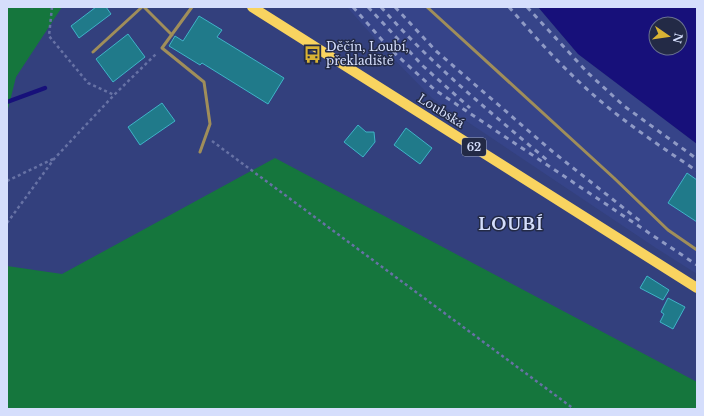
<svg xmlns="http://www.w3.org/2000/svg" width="704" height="416" font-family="'Libre Baskerville',serif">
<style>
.built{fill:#364489}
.green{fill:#15763d}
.water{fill:#17107a;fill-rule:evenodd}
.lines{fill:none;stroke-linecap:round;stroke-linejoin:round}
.stream{stroke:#17107a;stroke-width:4.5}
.building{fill:#207a8a;stroke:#40b3c8}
.path{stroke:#6772a5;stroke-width:2.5;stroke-dasharray:3 3;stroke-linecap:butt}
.lane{stroke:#a08e5a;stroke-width:3}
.primary{stroke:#f9d460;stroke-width:10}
.rail{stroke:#8f9ac5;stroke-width:3;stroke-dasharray:5 5;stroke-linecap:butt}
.labels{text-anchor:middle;stroke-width:3;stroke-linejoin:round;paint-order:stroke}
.shield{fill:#232a46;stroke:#a0a8c5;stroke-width:1}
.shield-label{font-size:11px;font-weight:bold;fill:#d5defc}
.poi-label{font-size:12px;fill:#d5defc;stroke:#232a46;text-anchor:start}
.street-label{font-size:12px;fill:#d5defc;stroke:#232a46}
.district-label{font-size:16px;font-weight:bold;letter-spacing:1px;fill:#d5defc;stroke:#232a46}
</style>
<rect width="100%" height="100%" fill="#33407d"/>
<path class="built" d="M 347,7 L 538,7 L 578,54 L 697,144 L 697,274 L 656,248 L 432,98 L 386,51 Z"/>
<path class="green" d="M 7,7 L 62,7 L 16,77 L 7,113 Z
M 275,158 L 697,382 L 697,409 L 7,409 L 7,266 L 62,274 Z"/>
<path class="water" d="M 538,7 L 697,7 L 697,144 L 578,54 ZM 656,24 L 680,24 L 680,48 L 656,48 Z"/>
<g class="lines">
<path class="stream" d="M 7,102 L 45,88"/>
</g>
<path class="building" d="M 96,7 L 106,7 L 111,14 L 79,38 L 71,26 Z
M 199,16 L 222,30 L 217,37 L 284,78 L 268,104 L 202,63 L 200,65 L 169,46 L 175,36 L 183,41 Z
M 128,34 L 145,57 L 113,82 L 96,59 Z
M 162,103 L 175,121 L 140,145 L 128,127 Z
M 358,125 L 366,132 L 374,132 L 375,142 L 363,157 L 344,142 Z
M 406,128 L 432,148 L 420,164 L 394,145 Z
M 687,173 L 697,180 L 697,222 L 668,203 Z
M 647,276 L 669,290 L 663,300 L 640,288 Z
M 668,298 L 685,307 L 673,329 L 660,322 L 664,314 L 661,312 Z"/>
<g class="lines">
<path class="path" d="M 52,7 L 49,36 L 88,83 L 114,95
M 212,141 L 574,409
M 7,181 L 53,159
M 7,223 L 54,159 L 114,95 L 156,54"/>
<path class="lane" d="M 144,7 L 172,35
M 192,7 L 162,48 L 204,82 L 210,124 L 200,152
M 427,7 L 614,178 L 668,230 L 697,250
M 93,52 L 142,7"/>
<path class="primary" d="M 252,7 L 697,288"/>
<path class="rail" d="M 353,7 L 389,48 L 435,90 L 697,265
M 368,7 L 423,66 L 470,108
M 381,7 C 431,64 490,112 547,160
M 395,7 L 436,51 L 553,152 L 640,221
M 509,7 C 534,36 560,65 589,91 C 622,121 660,146 697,171
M 527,7 L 588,73 L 624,106 L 697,159"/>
</g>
<defs>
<symbol id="bus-bare" viewBox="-9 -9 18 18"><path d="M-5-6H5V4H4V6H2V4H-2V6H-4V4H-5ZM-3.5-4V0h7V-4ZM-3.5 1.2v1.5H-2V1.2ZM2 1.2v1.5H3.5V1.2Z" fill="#d9b334" stroke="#232a46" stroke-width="2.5" paint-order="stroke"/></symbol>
</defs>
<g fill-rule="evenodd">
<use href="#bus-bare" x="300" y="42" width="25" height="25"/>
</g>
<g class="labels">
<rect class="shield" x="462" y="138" width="24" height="18" rx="3"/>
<g class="shield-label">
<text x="474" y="151">62</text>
</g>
<g class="poi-label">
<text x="326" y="51">Děčín, Loubí,<tspan x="326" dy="14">překladiště</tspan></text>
</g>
<g class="street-label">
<text transform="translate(441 111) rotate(32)" y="4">Loubská</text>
</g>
<g class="district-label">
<text x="511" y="230">LOUBÍ</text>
</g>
</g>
<rect width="704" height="416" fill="none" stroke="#d5defc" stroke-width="16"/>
<g transform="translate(668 36) rotate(103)"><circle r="19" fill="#232a46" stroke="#6a728f"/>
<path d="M0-3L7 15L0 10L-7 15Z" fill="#d9b334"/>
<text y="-6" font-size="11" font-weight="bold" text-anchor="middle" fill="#d5defc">N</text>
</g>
</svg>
